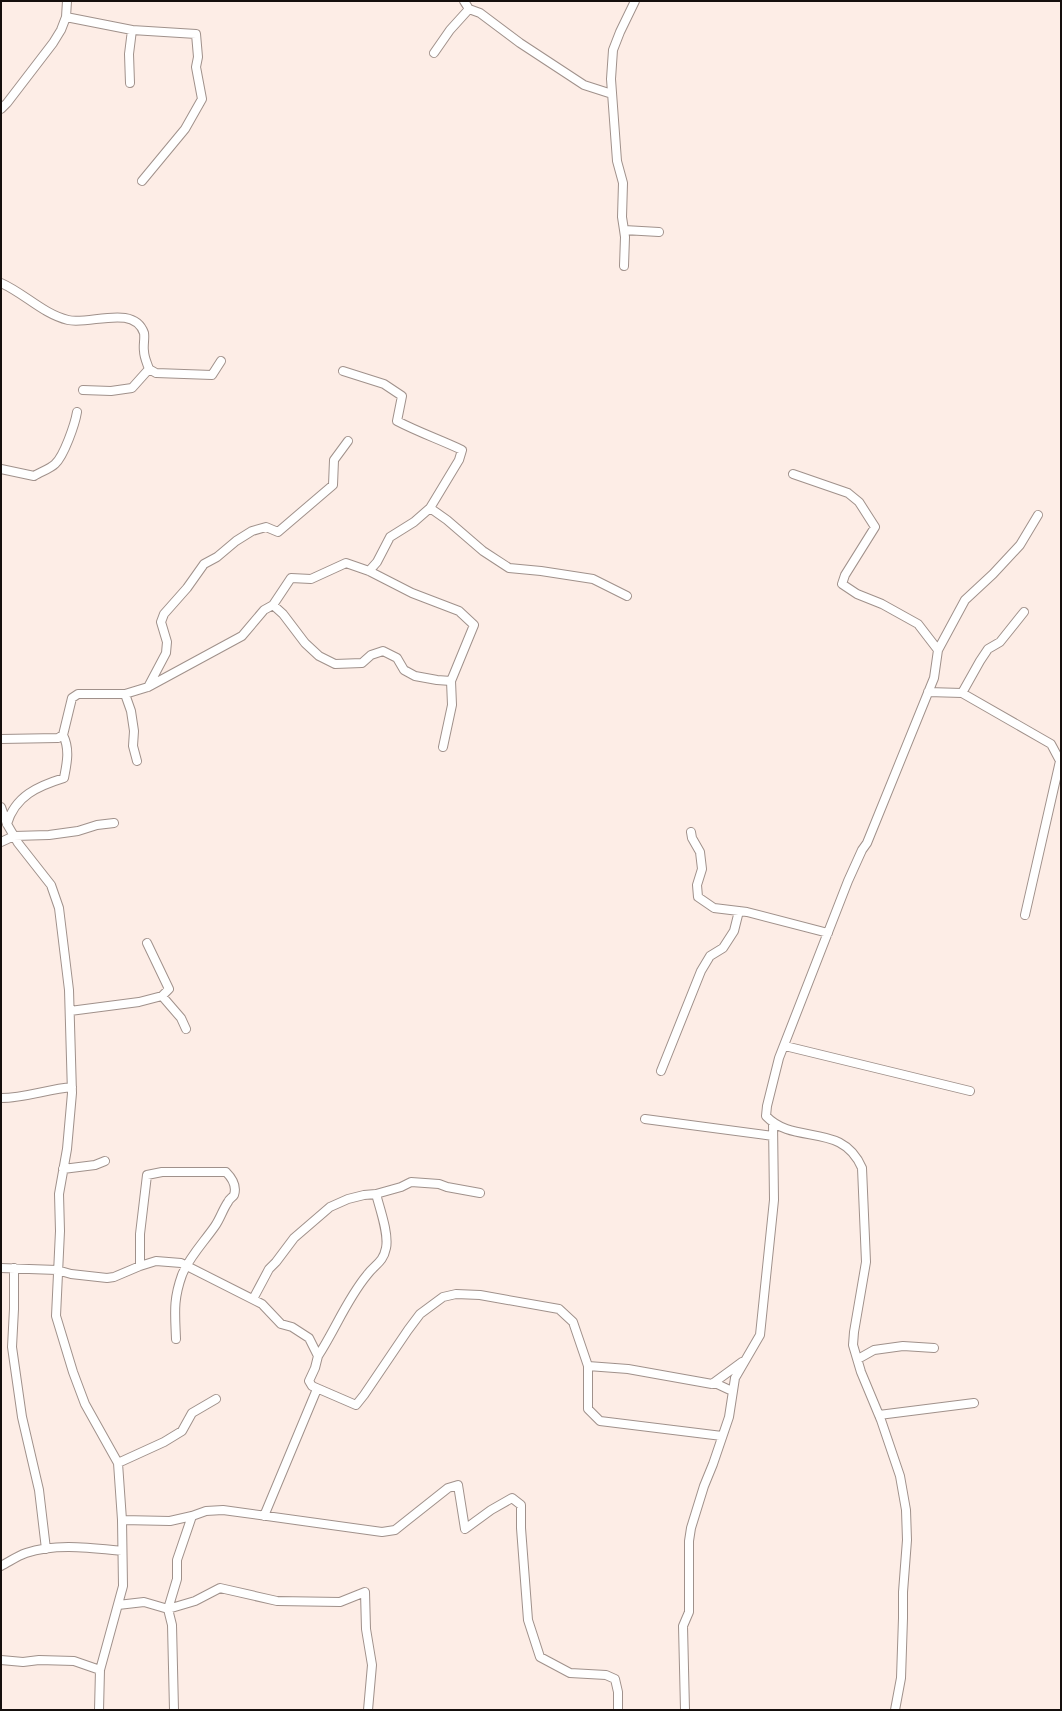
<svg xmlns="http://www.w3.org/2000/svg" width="1062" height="1711" font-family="'Exo 2',sans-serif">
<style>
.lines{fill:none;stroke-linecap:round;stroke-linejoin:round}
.minor-casing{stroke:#a0918b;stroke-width:10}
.minor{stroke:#fff;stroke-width:8}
</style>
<rect width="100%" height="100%" fill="#fdede6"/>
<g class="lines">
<defs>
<path id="minor" d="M 464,1 L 469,9
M 635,1 L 620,32 L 613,50 L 611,79 L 617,161 L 623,183 L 622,217 L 624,230 L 659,232
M 66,17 L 132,30 L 129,54 L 130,83
M 132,30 L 196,34 L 198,57 L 196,67 L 202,99 L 185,129 L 142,181
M 434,53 L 450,30 L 469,9 L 480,13 L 520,43 L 584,85 L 612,94
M 1,109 L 7,103 L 53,43 L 61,30 L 66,17 L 67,1
M 624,230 L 625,237 L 624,266
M 1,283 C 24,293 43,314 68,320 C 90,325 134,304 144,333 C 145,338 143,346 144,351 C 144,357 147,363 149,369 L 132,388 L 111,391 L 83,390
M 149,369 L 156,373 L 212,375 L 221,361
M 343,371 L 384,384 L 402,396 L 397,421 C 418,432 441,440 462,450 L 459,460 L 430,508 L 414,522 L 390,537 L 377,562 L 369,571
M 1,469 L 34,476 C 40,472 50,469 55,464 C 64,456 75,424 77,412
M 793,474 L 848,493 L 859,502 L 875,527 L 845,575 L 842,584 L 857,594 L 882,604 L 918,624 L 938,650
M 430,508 L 447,520 L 483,551 L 509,568 L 541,571 L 593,579 L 627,596
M 273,605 L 291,578 L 311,579 L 346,563 L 369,571 L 412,593 L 459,611 L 474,625 L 451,681
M 148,687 L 166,653 L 167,642 L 161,622 L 164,614 L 187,588 L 204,564 L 217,557 L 236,541 L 252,531 L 266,527 L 278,532 L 333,485 L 334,460 L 348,441
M 928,692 L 962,693 L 1051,744 L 1060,761 L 1025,915
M 962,693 L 980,661 L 988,649 L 1000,642 L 1024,612
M 125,694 L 148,687 L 242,636 L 264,610 L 273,605 L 283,614 L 305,643 L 319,656 L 335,664 L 362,663 L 371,655 L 383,651 L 397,658 L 404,670 L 415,676 L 437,680 L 451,681 L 452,705 L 443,747
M 1,739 L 58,738 L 63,735 L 72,698 L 78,694 L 125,694 L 131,711 L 134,731 L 133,746 L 137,761
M 1,807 L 7,824 L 18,843 L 51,885 L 59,908 L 69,990 L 72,1093 L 67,1149 L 59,1194 L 60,1231 L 56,1316 L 73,1372 L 85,1404 L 118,1463 L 122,1520 L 123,1586 L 100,1670 L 99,1710
M 7,824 C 15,796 38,786 64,778 C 67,763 70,749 63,735
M 691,832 L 692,838 L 700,852 L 702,869 L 697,885 L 698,897 L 714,908 L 747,912 L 828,933
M 1,842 L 14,836 L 49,835 L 78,831 L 97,825 L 114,823
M 147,943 L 169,989 L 162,996
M 70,1011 L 139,1002 L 162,996 L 181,1018 L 186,1029
M 785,1046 L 970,1091
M 661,1071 L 701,971 L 710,956 L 723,948 L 734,931 L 739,911
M 1,1098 C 25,1098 48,1089 72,1087
M 645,1119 L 773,1136
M 63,1169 L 95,1165 L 105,1161
M 140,1266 L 140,1234 L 147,1175 L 162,1172 L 226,1172 C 232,1178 237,1186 234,1195 C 233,1197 229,1199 228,1202 C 223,1209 220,1219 215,1226 C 204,1242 189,1257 182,1275 C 173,1300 175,1313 176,1339
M 1,1268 L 57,1270 L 71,1274 L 107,1278 L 114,1277 L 140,1266 L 156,1261 L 181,1263 L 262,1304 L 281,1324 L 292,1327 L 309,1338 L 318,1356 L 315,1368 L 309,1381 L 312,1386 L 356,1405 L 364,1395 L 408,1330 L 420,1314 L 443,1297 L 456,1294 L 480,1295 L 559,1309 L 573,1322 L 588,1366 L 588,1409 L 600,1421 L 722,1436
M 14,1268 L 14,1309 L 12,1347 L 22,1417 L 39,1490 L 46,1549
M 253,1299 L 269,1269 L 276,1262 L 294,1238 L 330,1207 L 348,1199 L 364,1195 L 376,1194 L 401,1187 L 411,1182 L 439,1184 L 447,1187 L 480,1193
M 318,1356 C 335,1330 347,1299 367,1275 C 375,1264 383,1263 386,1248 C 389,1234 380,1209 376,1194
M 858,1359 L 874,1350 L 903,1346 L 934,1348
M 588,1366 L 628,1369 L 712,1384 L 717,1384 L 732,1391
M 712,1384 L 742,1362
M 879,1415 L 974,1403
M 118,1463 L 164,1442 L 182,1431 L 192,1413 L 216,1399
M 264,1516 L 317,1389
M 122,1520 L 170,1521 L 192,1516 L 206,1511 L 223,1510 L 382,1532 L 395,1530 L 448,1488 L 458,1485 L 465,1529 L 491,1510 L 512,1498 L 521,1505 L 521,1528 L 528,1620 L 540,1657 L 570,1673 L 606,1675 L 615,1679 L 618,1692 L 618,1710
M 1,1566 C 9,1562 17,1556 26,1553 C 56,1543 91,1548 122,1551
M 118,1605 L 144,1602 L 168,1609 L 195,1601 L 220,1588 L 277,1601 L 340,1602 L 365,1592 L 366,1629 L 372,1665 L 368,1710
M 1,1660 L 23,1662 L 39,1660 L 74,1661 L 100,1670
M 174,1710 L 172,1625 L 168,1609 L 177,1579 L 177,1560 L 192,1516
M 685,1710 L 683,1626 L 689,1612 L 689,1541 L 691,1528 L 704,1486 L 713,1464 L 729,1417 L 735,1378 L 760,1335 L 774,1200 L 773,1123
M 895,1710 L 901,1678 L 903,1618 L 903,1592 L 907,1540 L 906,1510 L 900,1476 L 881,1420 L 861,1372 L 853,1345 L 854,1332 L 866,1262 L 862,1168 C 842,1121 794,1146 766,1116 L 767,1106 L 779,1058 L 848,881 L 862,850 L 867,843 L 934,678 L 938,650 L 965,600 L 993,574 L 1020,545 L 1038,515"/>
</defs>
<use href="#minor" class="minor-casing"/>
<use href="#minor" class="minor"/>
</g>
<rect width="1062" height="1711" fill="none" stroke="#150f0d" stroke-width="4"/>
</svg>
